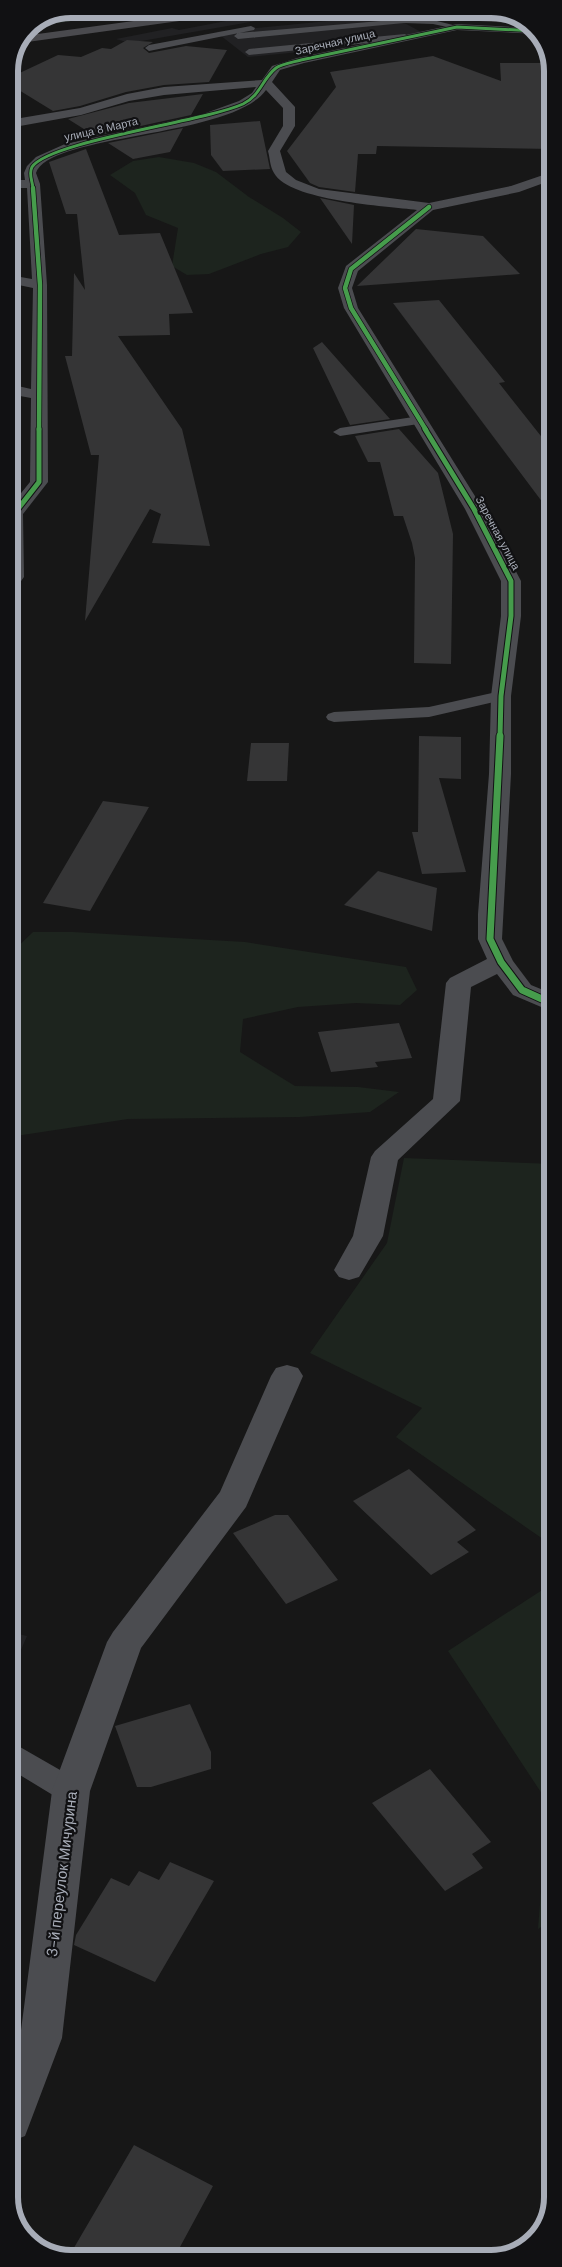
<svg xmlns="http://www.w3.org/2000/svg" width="562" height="2267" font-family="'DM Sans',sans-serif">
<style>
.built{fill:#212123}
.green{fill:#1d241e}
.building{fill:#353536}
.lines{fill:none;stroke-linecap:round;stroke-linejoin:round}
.lane{fill:#4b4c50;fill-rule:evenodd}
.street{fill:#4b4c50;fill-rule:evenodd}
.secondary{fill:#4a4a4e;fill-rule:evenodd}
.cycleway-far3-casing{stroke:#111113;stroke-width:4.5}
.cycleway-far2-casing{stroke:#111113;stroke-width:6}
.cycleway-far1-casing{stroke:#111113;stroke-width:7}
.cycleway-casing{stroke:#111113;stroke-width:9}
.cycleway-far3{stroke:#469c4c;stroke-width:3}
.cycleway-far2{stroke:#469c4c;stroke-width:4.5}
.cycleway-far1{stroke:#469c4c;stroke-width:5}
.cycleway{stroke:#469c4c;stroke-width:7}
.labels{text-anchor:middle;stroke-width:4.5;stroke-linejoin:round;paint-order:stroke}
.far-street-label{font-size:11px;fill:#a8adb8;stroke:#111113}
.near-street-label{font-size:15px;fill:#a8adb8;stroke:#111113}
.rim{fill:none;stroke:#a8adb8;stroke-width:6}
</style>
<rect width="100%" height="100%" fill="#171717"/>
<path class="built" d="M 262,14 L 273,18 L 130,43 L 116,39 L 172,28 L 179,30 Z
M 390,15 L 421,32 L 330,49 L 248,57 L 216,32 Z
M 10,1632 L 27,1636 L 10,1675 Z"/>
<path class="green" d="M 70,9 L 103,14 L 92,18 L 26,28 Z
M 159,157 L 194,163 L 216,172 L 249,197 L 283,218 L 301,232 L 288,247 L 261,254 L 209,274 L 187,275 L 172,266 L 178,228 L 146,215 L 135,193 L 110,175 L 133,161 Z
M 33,932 L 73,932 L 245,942 L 406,967 L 417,990 L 400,1005 L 356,1003 L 298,1007 L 243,1019 L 240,1052 L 295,1086 L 358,1087 L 399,1092 L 370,1112 L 300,1117 L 128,1119 L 9,1137 L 9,955 Z
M 404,1158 L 553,1164 L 553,1546 L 396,1437 L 422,1408 L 310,1353 L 387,1243 Z
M 553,1583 L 553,1919 L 538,1929 L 548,1803 L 448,1651 Z"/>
<path class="building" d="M 127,40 L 153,42 L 143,48 L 149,53 L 186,46 L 227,50 L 209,82 L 164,85 L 126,92 L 80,106 L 53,111 L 9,84 L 9,78 L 58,55 L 81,57 L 102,48 L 111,49 Z
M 433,56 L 501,81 L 500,63 L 552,63 L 552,149 L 377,146 L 376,154 L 358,154 L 355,192 L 319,187 L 310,183 L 287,151 L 336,87 L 330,72 Z
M 203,94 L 191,115 L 95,136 L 68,119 L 129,103 Z
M 260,121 L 270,169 L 223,171 L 211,155 L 210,125 Z
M 183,128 L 170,152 L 133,159 L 108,143 Z
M 86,149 L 119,235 L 160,233 L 193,313 L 169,314 L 170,335 L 118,336 L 182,429 L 210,546 L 152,543 L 161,514 L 150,509 L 85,621 L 99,455 L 91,455 L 65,356 L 72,356 L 74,273 L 85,290 L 77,214 L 66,214 L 49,162 Z
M 320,198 L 354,205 L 352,244 Z
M 416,229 L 483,236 L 520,274 L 357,286 Z
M 439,300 L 505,382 L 499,383 L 552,450 L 552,515 L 393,303 Z
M 322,342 L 390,419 L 350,425 L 313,348 Z
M 399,429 L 438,473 L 453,534 L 451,664 L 414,663 L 415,558 L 412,543 L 403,516 L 394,516 L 380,462 L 368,462 L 355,436 Z
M 419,736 L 461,737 L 461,779 L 439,778 L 466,872 L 422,874 L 412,832 L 418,832 Z
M 251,743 L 289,743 L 287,781 L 247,781 Z
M 103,801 L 149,807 L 90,911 L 43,903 Z
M 378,871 L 437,888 L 432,931 L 344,905 Z
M 399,1023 L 412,1058 L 375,1062 L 378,1067 L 331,1072 L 318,1032 Z
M 409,1469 L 476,1530 L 457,1542 L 469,1552 L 431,1575 L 353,1501 Z
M 275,1515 L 288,1515 L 338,1580 L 286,1604 L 233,1533 Z
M 190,1704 L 211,1752 L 211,1769 L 151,1787 L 137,1787 L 115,1726 Z
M 430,1769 L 491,1842 L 472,1854 L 483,1868 L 445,1891 L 372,1803 Z
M 170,1862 L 214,1881 L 155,1982 L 74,1945 L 76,1935 L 111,1878 L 129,1886 L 139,1871 L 159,1880 Z
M 134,2145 L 213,2186 L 174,2258 L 68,2258 Z"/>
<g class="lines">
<path class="lane" d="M 336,9 L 350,10 L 346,12 L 293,20 L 289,18 L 293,16 Z
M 404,19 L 433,20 L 461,27 L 457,29 L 433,24 L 404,23 L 238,39 L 234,36 L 238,33 Z
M 251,26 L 255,28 L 254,30 L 149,51 L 145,48 L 149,45 Z
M 405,34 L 409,37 L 408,39 L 249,55 L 245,52 L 249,49 Z
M 420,416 L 425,417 L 426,420 L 425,423 L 340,436 L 333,432 L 340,428 Z
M 501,691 L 507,693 L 509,696 L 507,699 L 429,717 L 334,722 L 328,720 L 326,717 L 328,714 L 334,712 L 429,707 Z
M 10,1743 L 20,1747 L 81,1782 L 85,1791 L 81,1800 L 71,1803 L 61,1800 L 10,1769 Z"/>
<path class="street" d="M 457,24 L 534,28 L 538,34 L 457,30 L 304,63 L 280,70 L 272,82 L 295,107 L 295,126 L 280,151 L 286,172 L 296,180 L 319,189 L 429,203 L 511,186 L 552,172 L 552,180 L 519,192 L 433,210 L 358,271 L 352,288 L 358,308 L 483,509 L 521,581 L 521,616 L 511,696 L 511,774 L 502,939 L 513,961 L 531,985 L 553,994 L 553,1012 L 513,995 L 497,974 L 471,987 L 460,1101 L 398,1160 L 383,1236 L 359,1277 L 349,1280 L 339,1277 L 334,1270 L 353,1236 L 371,1157 L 375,1151 L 433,1099 L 446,983 L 450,978 L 487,959 L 478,939 L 478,914 L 489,774 L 491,696 L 501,616 L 501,581 L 465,509 L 344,308 L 338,288 L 346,266 L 417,210 C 387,206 289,201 274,173 C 270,167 270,158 268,151 L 283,126 L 283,108 L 266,90 C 232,138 50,133 36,173 L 40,184 L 47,285 L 48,482 L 23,514 L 24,577 L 16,588 L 9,590 L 9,508 L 30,482 L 31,398 L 9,394 L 9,384 L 31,389 L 33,288 L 9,283 L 9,275 L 32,279 L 27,188 L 9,188 L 9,180 L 25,180 L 24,173 L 27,166 L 36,157 L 65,144 L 203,114 L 239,101 L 252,93 L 256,87 L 164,95 L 129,101 L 81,115 L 9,128 L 9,120 L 80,108 L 127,94 L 164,87 L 262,80 L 272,66 L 297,58 Z
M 287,1365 L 298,1368 L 303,1376 L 246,1507 L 141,1648 L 90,1791 L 62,2038 L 25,2136 L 10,2142 L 10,2066 L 20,2038 L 52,1791 L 107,1642 L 113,1632 L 220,1492 L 271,1376 L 276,1368 Z"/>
<path class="secondary" d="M 222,9 L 277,9 L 272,12 L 230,14 L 20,43 L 23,36 Z
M 312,9 L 370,9 L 519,18 L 532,24 L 317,12 Z"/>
<defs>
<path id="cycleway-far3" d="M 33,189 C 33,182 28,174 32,167 C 49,141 203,122 243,104 C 261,95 262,79 276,68 C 281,64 294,62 301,60 L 457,27 L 537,31"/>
<path id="cycleway-far2" d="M 33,188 L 40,285 L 39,430
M 426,430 L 351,308 L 345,288 L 351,269 L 429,207"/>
<path id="cycleway-far1" d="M 425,429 L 474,509 L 511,581 L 511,616 L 501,696 L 500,737
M 9,584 L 14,577 L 14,514 L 39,482 L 39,429"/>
<path id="cycleway" d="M 500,736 L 490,939 L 501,962 L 522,990 L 553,1004"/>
</defs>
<use href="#cycleway-far3" class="cycleway-far3-casing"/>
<use href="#cycleway-far2" class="cycleway-far2-casing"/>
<use href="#cycleway-far1" class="cycleway-far1-casing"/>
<use href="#cycleway" class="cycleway-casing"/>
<use href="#cycleway-far3" class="cycleway-far3"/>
<use href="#cycleway-far2" class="cycleway-far2"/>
<use href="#cycleway-far1" class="cycleway-far1"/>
<use href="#cycleway" class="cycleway"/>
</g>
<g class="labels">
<g class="far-street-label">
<text transform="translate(335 42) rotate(-13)" y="4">Заречная улица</text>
<text transform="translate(101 129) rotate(-13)" y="4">улица 8 Марта</text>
<text transform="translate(498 533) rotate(62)" y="4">Заречная улица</text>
</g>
<g class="near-street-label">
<text transform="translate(62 1874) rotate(-83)" y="5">3-й переулок Мичурина</text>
</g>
</g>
<path d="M0 0H562V2267H0ZM71 18H491A53 53 0 0 1 544 71V2197A53 53 0 0 1 491 2250H71A53 53 0 0 1 18 2197V71A53 53 0 0 1 71 18Z" fill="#111113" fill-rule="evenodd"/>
<path class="rim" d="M71 18H491A53 53 0 0 1 544 71V2197A53 53 0 0 1 491 2250H71A53 53 0 0 1 18 2197V71A53 53 0 0 1 71 18Z"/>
</svg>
